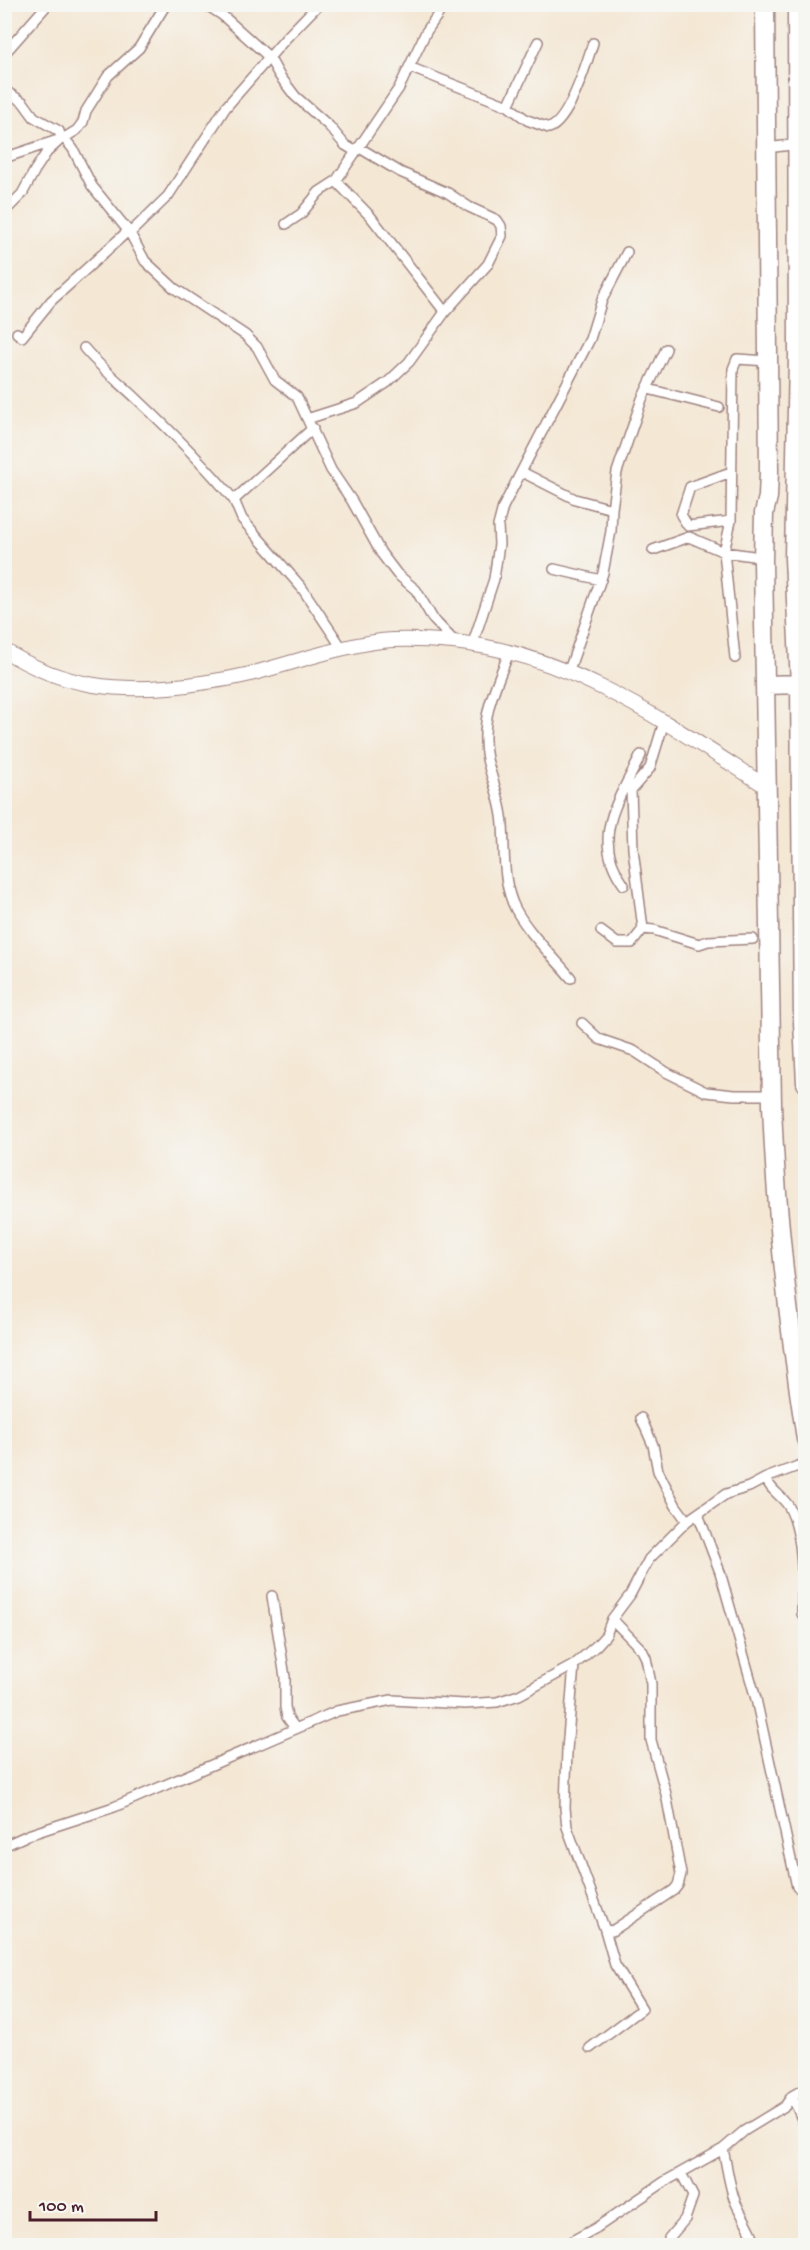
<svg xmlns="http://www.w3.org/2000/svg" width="810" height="2250" font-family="'Gochi Hand',sans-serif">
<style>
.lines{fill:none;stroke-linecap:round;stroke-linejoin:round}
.street-casing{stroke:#9f8380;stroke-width:12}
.secondary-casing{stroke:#9f8380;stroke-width:16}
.highway-casing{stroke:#9f8380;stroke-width:21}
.street{stroke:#fff;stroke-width:9}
.secondary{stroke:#fff;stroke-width:14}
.highway{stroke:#fff;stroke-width:18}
</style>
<rect width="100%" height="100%" fill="#f6f6f2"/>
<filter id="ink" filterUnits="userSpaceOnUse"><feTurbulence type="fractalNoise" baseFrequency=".0167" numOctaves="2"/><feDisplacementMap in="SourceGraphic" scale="12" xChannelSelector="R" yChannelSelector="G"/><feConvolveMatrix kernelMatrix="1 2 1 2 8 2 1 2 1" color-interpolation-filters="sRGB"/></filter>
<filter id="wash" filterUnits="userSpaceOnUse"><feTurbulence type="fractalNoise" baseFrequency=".008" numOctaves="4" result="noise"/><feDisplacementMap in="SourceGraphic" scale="24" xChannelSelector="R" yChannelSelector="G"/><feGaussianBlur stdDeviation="1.35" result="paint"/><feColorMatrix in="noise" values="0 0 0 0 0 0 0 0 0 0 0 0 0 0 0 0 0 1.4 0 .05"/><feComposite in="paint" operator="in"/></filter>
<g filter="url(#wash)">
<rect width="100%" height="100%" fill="#f4e7d4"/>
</g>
<g filter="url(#ink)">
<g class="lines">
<defs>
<path id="street" d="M 205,4 L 222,15 L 269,57 L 279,75 L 295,96 L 329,126 L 345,145 L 355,151
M 4,54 L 48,4
M 409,67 L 508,106 L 527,120 L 549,128 C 569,122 587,62 593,43
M 4,90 L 23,102 L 34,117 L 59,131 L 61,139 L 64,138 L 73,149 L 92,186 L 130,233 L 145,261 L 174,288 L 245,335 L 257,347 L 275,380 L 297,397 L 331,470 L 352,501 L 381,553 L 397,574 L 416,590 L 433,619 L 455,642
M 508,106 L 538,42
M 766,148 L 800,144
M 4,158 L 64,138 L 77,130 L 83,122 L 86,111 L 108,76 L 139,48 L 166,4
M 336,181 L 371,217 L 445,312
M 4,212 L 22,194 L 35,170 L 47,152 L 59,141
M 286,224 L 301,214 L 319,192 L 336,181 L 399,88 L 426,32 L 445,4
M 130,233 L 168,196 L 226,107 L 287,37 L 319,4
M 17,333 L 22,337 L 51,301 L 128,231
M 84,348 C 100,367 119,382 137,399 C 171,431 204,464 234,500 L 313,428
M 648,389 L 719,407
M 307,419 L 357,403 L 388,382 L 409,362 L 445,312 L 488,264 L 502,236 L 501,226 L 497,220 L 469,207 L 448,193 L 400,172 L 358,147
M 522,472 L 575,499 L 612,509
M 234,500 L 242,519 L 302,588 L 342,648
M 731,521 L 688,526 L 681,515 L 690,487 L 731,472
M 653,550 L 689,537 L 724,552 L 753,556 L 763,561
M 554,569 L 601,580
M 472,646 L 494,579 L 499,544 L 498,526 L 503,507 L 590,339 L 602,300 L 627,252
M 509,653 C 495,687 479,721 487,759 C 492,781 502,802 503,825 C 505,853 502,884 516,910 C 530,935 553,956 571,978
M 735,658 L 724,552 L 731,521 L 733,369 L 737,359 L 768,361
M 568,673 L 603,573 L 611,531 L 612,509 L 617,472 L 642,399 L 666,349
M 624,885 C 589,837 619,800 641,755
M 643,929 L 654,930 L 699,944 L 708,941 L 753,939
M 601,931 L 617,943 L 632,943 L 643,929 L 633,849 L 631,790 L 650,768 L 664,722
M 582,1023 L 599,1039 L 634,1051 L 666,1072 L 706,1092 L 734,1095 L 772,1095
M 641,1418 L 653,1445 L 658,1471 L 676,1506 L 687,1521
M 766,1478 C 769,1490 783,1496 789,1507 C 804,1535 803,1582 802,1614
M 698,1514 L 720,1572 L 756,1699 L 797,1887
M 272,1596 L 285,1677 L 285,1707 L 287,1717 L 295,1728
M 574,1665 L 567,1750 L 565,1808 L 567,1827 L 605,1930 L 615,1965 L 642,2009 L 590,2048
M 4,1846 L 28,1835 L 114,1807 L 337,1711 L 392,1700 L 465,1704 L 497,1702 L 519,1695 L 574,1665 L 597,1645 L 606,1635 L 612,1619 L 630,1595 L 649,1559 L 687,1521 L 726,1494 L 749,1487 L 766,1478 L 806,1463
M 605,1930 L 612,1931 L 674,1890 L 678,1885 L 681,1874 L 666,1794 L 651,1740 L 651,1684 L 646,1658 L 642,1650 L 612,1619
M 792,2096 L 806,2128
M 723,2149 C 727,2167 729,2185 735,2201 C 740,2214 755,2234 755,2246
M 669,2238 L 685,2219 L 693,2196 L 681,2173
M 563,2246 L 596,2228 L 664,2182 L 723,2149 L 744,2131 L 785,2106 L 792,2096 L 806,2088"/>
<path id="secondary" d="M 4,650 C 63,688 120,693 187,685 C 209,682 232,679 254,673 C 296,662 337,647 381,641 C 404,638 430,640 453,642 C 570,653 671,726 767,787"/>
<path id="highway" d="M 765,4 L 769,472 L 768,497 L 764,513 L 763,561 L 772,1105 C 776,1217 789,1328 806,1439
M 797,4 L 798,358 L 794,558 L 800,684 L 803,1022 L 806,1083
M 766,685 L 800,684"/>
</defs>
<use href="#street" class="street-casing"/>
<use href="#secondary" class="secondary-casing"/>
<use href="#highway" class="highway-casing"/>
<use href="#street" class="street"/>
<use href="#secondary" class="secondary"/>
<use href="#highway" class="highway"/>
</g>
</g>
<rect width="810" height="2250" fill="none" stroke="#f6f6f2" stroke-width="24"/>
<path d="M30 2211v9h126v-9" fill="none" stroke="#4a1f2b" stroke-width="3"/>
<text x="39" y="2211" font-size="18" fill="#4a1f2b" stroke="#f6f6f2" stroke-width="4.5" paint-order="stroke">100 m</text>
</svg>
